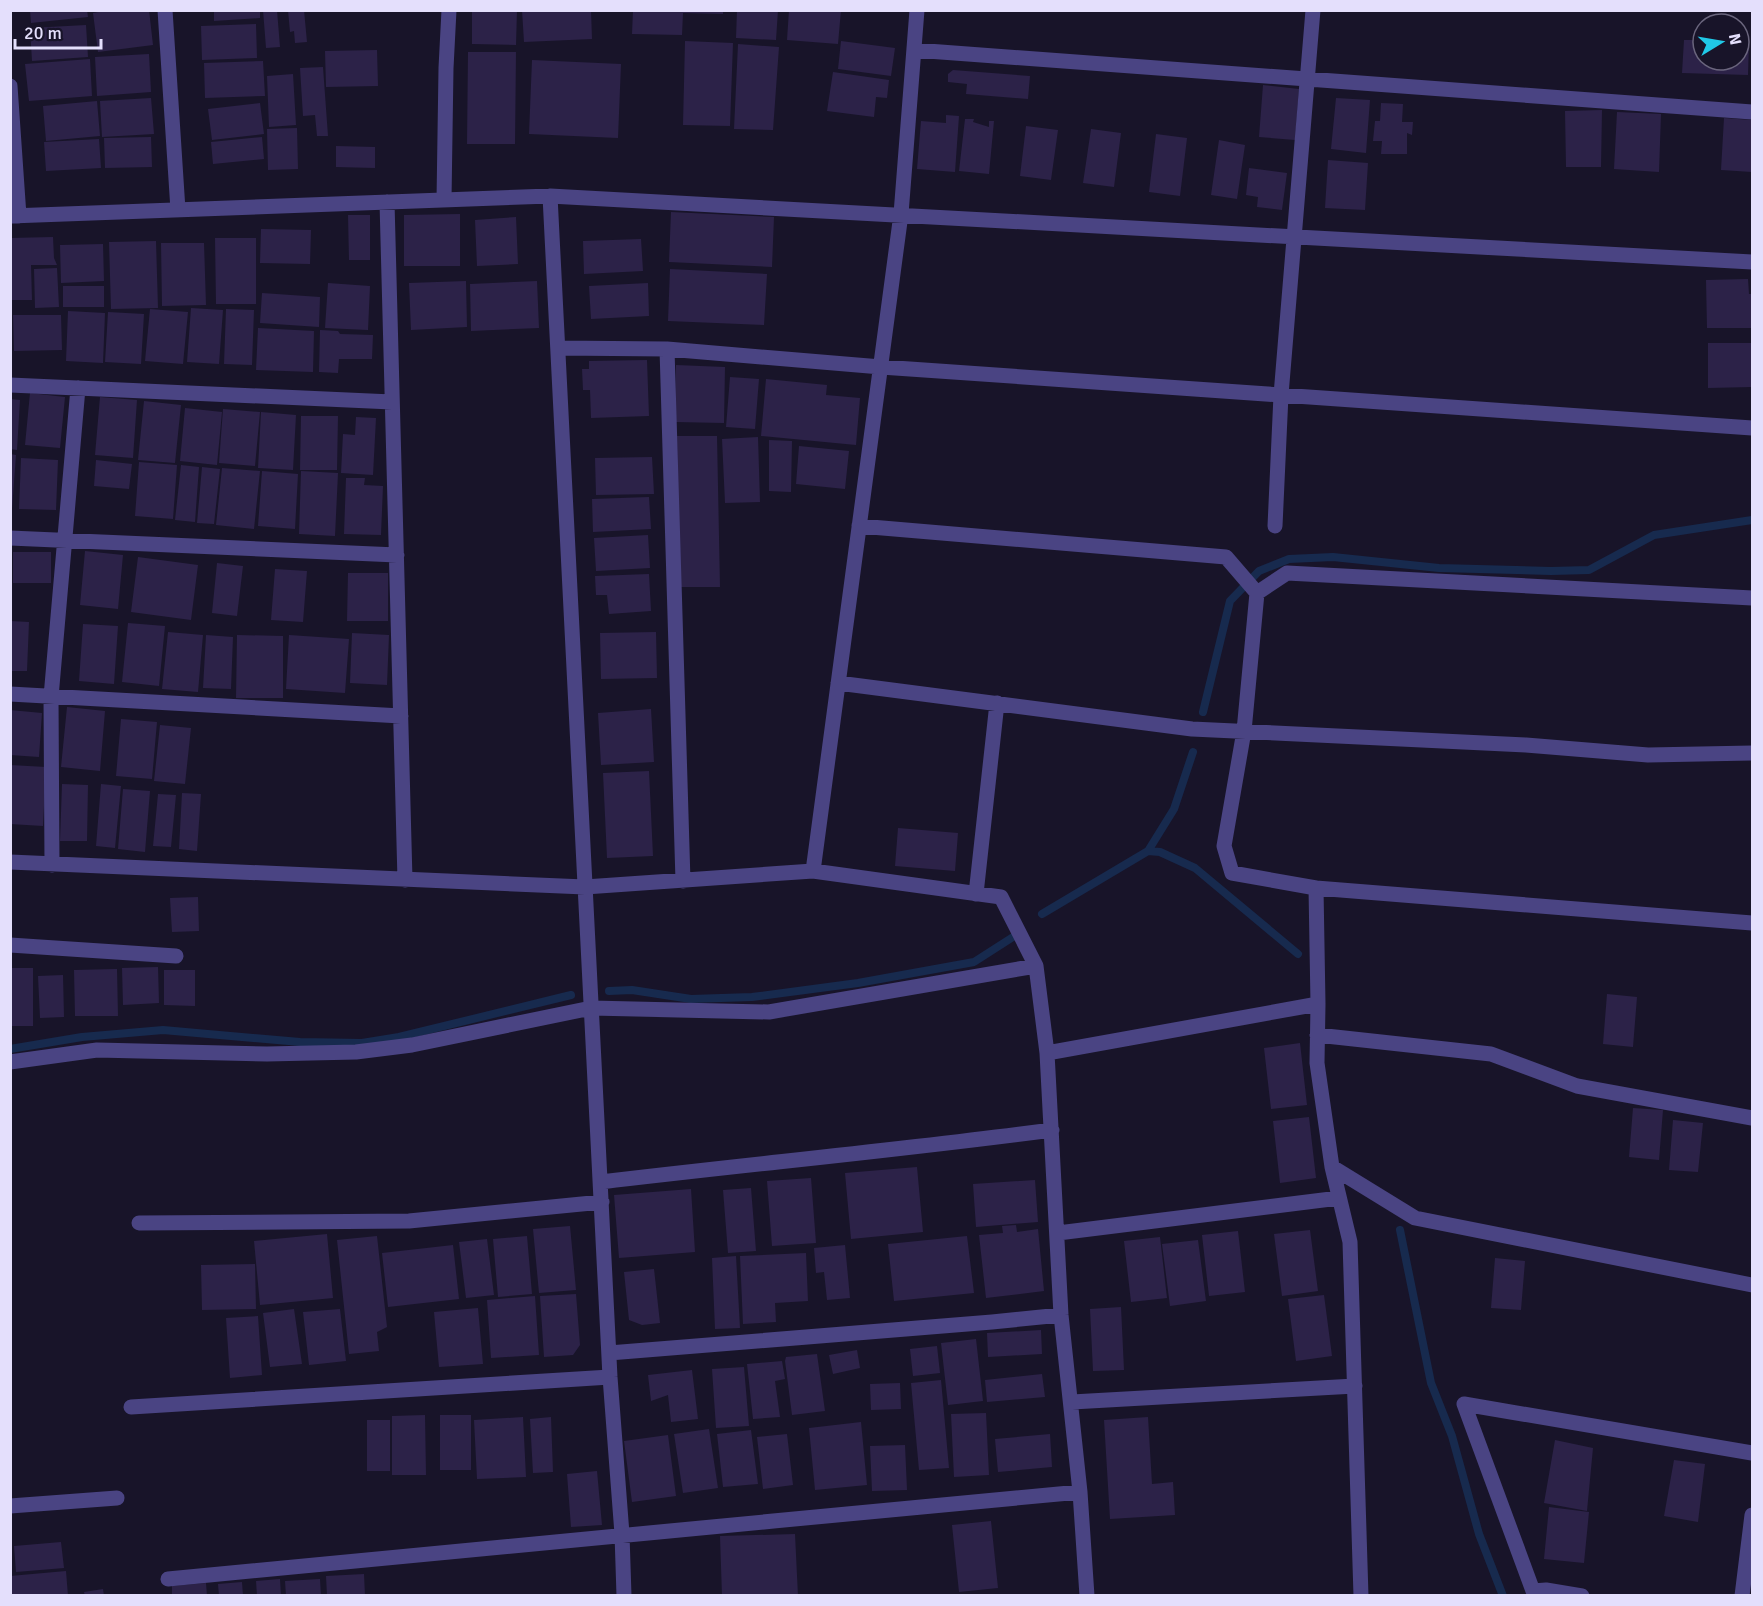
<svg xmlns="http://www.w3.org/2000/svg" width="1763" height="1606" font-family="Signika,sans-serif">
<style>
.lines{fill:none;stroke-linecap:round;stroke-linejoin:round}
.stream{stroke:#172a4e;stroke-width:8}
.building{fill:#2c2248}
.minor{stroke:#4a4483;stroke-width:15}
</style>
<rect width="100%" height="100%" fill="#181429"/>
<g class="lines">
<path class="stream" d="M 1203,712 L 1230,601 L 1259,571 L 1289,559 L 1333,557 L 1439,568 L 1551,571 L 1589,570 L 1654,535 L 1752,520
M 1148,851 L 1174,809 L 1193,752
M 1042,914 L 1148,851 L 1160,852 L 1195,868 L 1298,954
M 609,991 L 632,990 L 691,999 L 752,997 L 858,983 L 974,962 L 1013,937
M 10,1049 L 82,1037 L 163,1030 L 300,1042 L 362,1043 L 399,1037 L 571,995
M 1400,1230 L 1431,1383 L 1452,1436 L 1479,1534 L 1503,1596"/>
</g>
<path class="building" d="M 30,10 L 87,10 L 88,17 L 31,23 Z
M 109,10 L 149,10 L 153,45 L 98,52 L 93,13 Z
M 214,10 L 260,10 L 260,18 L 214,21 Z
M 263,10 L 277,10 L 280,47 L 266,48 Z
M 288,10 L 304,10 L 307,42 L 295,43 L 294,31 L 290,32 Z
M 472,10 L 517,10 L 516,45 L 472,44 Z
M 522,10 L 591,10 L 592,39 L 524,42 Z
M 633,10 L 723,10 L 723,14 L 683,13 L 682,35 L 632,34 Z
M 737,10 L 778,10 L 776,40 L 736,38 Z
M 789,10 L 841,10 L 838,44 L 787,40 Z
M 256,24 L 257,58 L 202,60 L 201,26 Z
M 86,25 L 88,57 L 32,61 L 30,28 Z
M 1684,40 L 1703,40 L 1703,60 L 1739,60 L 1739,41 L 1749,41 L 1748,75 L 1682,73 Z
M 685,41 L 733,43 L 730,126 L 683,125 Z
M 841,41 L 895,48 L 891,76 L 838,69 Z
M 738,44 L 779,47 L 773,130 L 734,129 Z
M 377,50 L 378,86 L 326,87 L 325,51 Z
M 468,52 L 516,52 L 515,144 L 467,144 Z
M 149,54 L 151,92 L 97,96 L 95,57 Z
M 90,59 L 92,96 L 29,101 L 25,64 Z
M 532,60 L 621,64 L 618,138 L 529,134 Z
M 263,61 L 265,96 L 205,98 L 204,63 Z
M 323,67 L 328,136 L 317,136 L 315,115 L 303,116 L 300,68 Z
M 953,70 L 1030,76 L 1028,99 L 966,94 L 967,84 L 948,82 L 948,74 Z
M 833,72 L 889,80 L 887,98 L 876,97 L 874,117 L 827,111 Z
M 293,74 L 296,125 L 269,127 L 267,76 Z
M 1263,85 L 1299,89 L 1295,140 L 1259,137 Z
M 151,98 L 154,134 L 102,137 L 100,101 Z
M 1336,98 L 1370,100 L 1366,153 L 1331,149 Z
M 97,101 L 100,136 L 46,141 L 43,106 Z
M 260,103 L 264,134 L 212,140 L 208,109 Z
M 1381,103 L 1403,104 L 1402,122 L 1413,122 L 1412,135 L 1407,133 L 1407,154 L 1381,154 L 1382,141 L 1373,141 L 1375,121 L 1380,121 Z
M 1602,110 L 1601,167 L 1566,167 L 1565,111 Z
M 1617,112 L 1661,114 L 1659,172 L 1614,169 Z
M 946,115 L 959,116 L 955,172 L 917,169 L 921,121 L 946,123 Z
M 1724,118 L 1752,120 L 1752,172 L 1721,170 Z
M 965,119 L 974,119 L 973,122 L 989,127 L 989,121 L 994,121 L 989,174 L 959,171 Z
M 1026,126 L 1058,130 L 1051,180 L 1020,176 Z
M 297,128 L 298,169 L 268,170 L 267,129 Z
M 1091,129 L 1121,133 L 1114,187 L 1083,183 Z
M 1156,134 L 1187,138 L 1180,196 L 1149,192 Z
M 151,137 L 152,167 L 105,168 L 104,138 Z
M 262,137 L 264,159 L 213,164 L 211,142 Z
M 99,139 L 101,168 L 46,171 L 44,142 Z
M 1219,140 L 1245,145 L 1237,199 L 1211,195 Z
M 336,146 L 375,147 L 375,168 L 336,167 Z
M 1328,160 L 1368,163 L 1365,210 L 1325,208 Z
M 1249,168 L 1287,173 L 1282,210 L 1257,207 L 1258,197 L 1246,195 Z
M 671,212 L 774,217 L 772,267 L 669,262 Z
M 460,214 L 460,266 L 404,266 L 404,215 Z
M 348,215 L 370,215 L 370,260 L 349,260 Z
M 516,217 L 518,264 L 477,266 L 475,220 Z
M 261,229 L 311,230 L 310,264 L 260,263 Z
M 53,237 L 54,258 L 57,265 L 31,265 L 32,300 L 10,300 L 10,238 Z
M 215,238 L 256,238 L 256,304 L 216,304 Z
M 641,239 L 643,271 L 584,274 L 583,241 Z
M 156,241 L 158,308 L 111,309 L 109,242 Z
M 161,243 L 204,243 L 206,305 L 162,306 Z
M 103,244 L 104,281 L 61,283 L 60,245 Z
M 57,268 L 59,307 L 35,308 L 34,269 Z
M 670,269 L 767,274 L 764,325 L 668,321 Z
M 1748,279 L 1749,294 L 1752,294 L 1752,328 L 1707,328 L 1706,280 Z
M 466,281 L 467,327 L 411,330 L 409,283 Z
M 537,281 L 539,328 L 471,331 L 470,284 Z
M 328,283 L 370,286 L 368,330 L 325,328 Z
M 648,283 L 649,316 L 591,319 L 589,286 Z
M 63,286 L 104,286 L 104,307 L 63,307 Z
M 262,293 L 320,297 L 319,327 L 260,323 Z
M 191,308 L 223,310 L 219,364 L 187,362 Z
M 150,309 L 188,312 L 183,364 L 145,361 Z
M 226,309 L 254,310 L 252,365 L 224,364 Z
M 68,311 L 105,313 L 103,363 L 66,361 Z
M 108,312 L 144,314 L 141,364 L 105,362 Z
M 13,315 L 61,315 L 62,350 L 14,351 Z
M 258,328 L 314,331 L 313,372 L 256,370 Z
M 320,330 L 338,331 L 340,334 L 373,335 L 372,359 L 339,359 L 338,373 L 319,372 Z
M 1708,343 L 1752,343 L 1752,387 L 1708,388 Z
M 647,360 L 649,416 L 591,418 L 590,390 L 583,390 L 582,369 L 589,369 L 589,361 Z
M 676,365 L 725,367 L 724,423 L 675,422 Z
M 730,377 L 759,379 L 755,429 L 726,427 Z
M 766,379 L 827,385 L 826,395 L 860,398 L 856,445 L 761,436 Z
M 30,393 L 65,397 L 60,448 L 25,445 Z
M 100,397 L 137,400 L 133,458 L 95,455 Z
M 10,399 L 20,400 L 17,450 L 10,449 Z
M 144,401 L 181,405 L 175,463 L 138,460 Z
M 185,408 L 222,412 L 217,465 L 180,461 Z
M 223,409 L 260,412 L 255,466 L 219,463 Z
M 261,412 L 296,415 L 293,470 L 258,468 Z
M 301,416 L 338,416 L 337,470 L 300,470 Z
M 356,417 L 376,418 L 373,475 L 341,473 L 343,434 L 355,435 Z
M 677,436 L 717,436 L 720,587 L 679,587 Z
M 758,437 L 760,502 L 725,503 L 722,439 Z
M 769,440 L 792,441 L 791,492 L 769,491 Z
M 799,446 L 849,451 L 845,489 L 796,484 Z
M 10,454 L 16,455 L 12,509 L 10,509 Z
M 652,457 L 654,494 L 596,495 L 595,458 Z
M 21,458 L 58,460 L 56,510 L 19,509 Z
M 96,460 L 132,464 L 129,489 L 94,486 Z
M 139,462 L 177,465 L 173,519 L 135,516 Z
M 181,465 L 199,467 L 195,522 L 175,520 Z
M 202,467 L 220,469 L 214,524 L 197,523 Z
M 222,468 L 260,471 L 254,529 L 216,525 Z
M 262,471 L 298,474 L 295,529 L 258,526 Z
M 301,471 L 338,473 L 335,536 L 299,534 Z
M 346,478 L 365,478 L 364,485 L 383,486 L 381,535 L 344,534 Z
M 649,497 L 651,529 L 593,532 L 592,499 Z
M 648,535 L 650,568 L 596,571 L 594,538 Z
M 85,551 L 123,555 L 118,609 L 80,605 Z
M 13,552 L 51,552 L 51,583 L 13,583 Z
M 138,557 L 198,565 L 191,620 L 131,612 Z
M 217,563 L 243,566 L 237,616 L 212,613 Z
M 275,569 L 307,571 L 303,622 L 271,620 Z
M 348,573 L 388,573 L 388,621 L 347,621 Z
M 649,574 L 651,611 L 609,614 L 607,595 L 596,595 L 595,576 Z
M 10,621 L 29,622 L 27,671 L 10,671 Z
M 128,623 L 165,626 L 159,686 L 122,682 Z
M 83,624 L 118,626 L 114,684 L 79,681 Z
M 168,632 L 203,635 L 198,692 L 162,689 Z
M 656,632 L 657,678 L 601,679 L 600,633 Z
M 352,633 L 389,635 L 387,685 L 350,683 Z
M 206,635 L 233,637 L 231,689 L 203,688 Z
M 237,635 L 283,636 L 283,698 L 236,698 Z
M 289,635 L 349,639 L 345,693 L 286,689 Z
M 67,707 L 105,711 L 100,771 L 61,767 Z
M 651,709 L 654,762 L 601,765 L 598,713 Z
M 10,710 L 42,713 L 39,757 L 10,755 Z
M 121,719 L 157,722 L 152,779 L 116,776 Z
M 160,725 L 191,728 L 185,784 L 154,781 Z
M 10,765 L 46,767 L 43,826 L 10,824 Z
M 649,771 L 653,856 L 607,858 L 603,773 Z
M 62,784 L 88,785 L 87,841 L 60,841 Z
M 101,784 L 121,786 L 115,848 L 96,846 Z
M 123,789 L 150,791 L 145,852 L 118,849 Z
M 182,793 L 201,794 L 197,851 L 179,849 Z
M 158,794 L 176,795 L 171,847 L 153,846 Z
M 898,828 L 958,833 L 955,871 L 895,866 Z
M 198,897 L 199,931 L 172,932 L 170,898 Z
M 158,967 L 159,1003 L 123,1005 L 122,968 Z
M 10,968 L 33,968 L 33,1026 L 10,1026 Z
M 117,969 L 118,1016 L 75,1016 L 74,970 Z
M 164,970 L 195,970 L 195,1006 L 164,1005 Z
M 63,975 L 64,1017 L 40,1018 L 38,976 Z
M 1607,994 L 1637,997 L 1633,1047 L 1603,1044 Z
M 1300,1043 L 1307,1105 L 1271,1109 L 1264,1048 Z
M 1633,1108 L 1663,1110 L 1659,1160 L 1629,1157 Z
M 1309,1117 L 1316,1178 L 1280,1183 L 1273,1121 Z
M 1673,1120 L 1703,1123 L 1698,1172 L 1669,1170 Z
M 917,1167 L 923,1232 L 851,1239 L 845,1173 Z
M 811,1178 L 816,1243 L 772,1246 L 767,1181 Z
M 1035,1180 L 1038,1222 L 976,1227 L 973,1184 Z
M 751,1188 L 756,1251 L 728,1253 L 723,1190 Z
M 691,1189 L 695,1252 L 619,1258 L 614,1195 Z
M 1016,1225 L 1017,1232 L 1038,1229 L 1044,1291 L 986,1298 L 979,1235 L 1003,1233 L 1002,1226 Z
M 570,1226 L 576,1290 L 539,1293 L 533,1229 Z
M 1310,1230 L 1318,1291 L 1282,1296 L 1274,1234 Z
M 1238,1231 L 1245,1292 L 1209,1296 L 1202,1235 Z
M 327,1234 L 333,1298 L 260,1305 L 254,1241 Z
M 377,1236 L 387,1327 L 377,1332 L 379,1351 L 349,1354 L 337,1240 Z
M 527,1236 L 532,1294 L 498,1297 L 493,1239 Z
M 967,1236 L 974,1293 L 894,1301 L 888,1244 Z
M 1160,1237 L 1167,1298 L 1131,1302 L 1124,1241 Z
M 487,1239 L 494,1295 L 466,1298 L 459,1242 Z
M 1198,1240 L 1206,1301 L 1170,1306 L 1162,1244 Z
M 453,1245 L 459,1299 L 388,1307 L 382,1253 Z
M 845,1245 L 850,1298 L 827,1300 L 824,1272 L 816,1273 L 814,1248 Z
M 806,1253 L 808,1301 L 775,1303 L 776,1322 L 743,1324 L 740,1256 Z
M 736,1256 L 740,1328 L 715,1329 L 712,1258 Z
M 1495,1258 L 1525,1261 L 1521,1310 L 1491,1308 Z
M 255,1264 L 256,1309 L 202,1310 L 201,1265 Z
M 654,1269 L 660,1323 L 642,1325 L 629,1320 L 624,1272 Z
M 576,1294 L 580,1345 L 573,1355 L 544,1357 L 540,1296 Z
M 1324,1295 L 1332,1356 L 1296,1361 L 1288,1299 Z
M 535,1296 L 539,1355 L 491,1358 L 487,1300 Z
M 1121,1307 L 1124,1370 L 1093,1371 L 1090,1309 Z
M 478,1308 L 483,1364 L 439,1367 L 434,1312 Z
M 294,1309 L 302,1364 L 270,1367 L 263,1313 Z
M 340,1309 L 346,1361 L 309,1365 L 303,1312 Z
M 258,1316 L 262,1375 L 230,1378 L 226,1318 Z
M 1041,1330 L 1042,1354 L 988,1357 L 987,1333 Z
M 976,1339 L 983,1401 L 948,1405 L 941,1343 Z
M 937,1346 L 940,1373 L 913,1376 L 910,1349 Z
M 857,1350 L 860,1368 L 833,1374 L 829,1355 Z
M 817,1354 L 825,1411 L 792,1415 L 785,1361 L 786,1357 Z
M 782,1361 L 785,1379 L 775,1381 L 780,1417 L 753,1419 L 747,1364 Z
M 744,1367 L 749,1426 L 716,1428 L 712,1369 Z
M 692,1370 L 698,1419 L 671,1422 L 668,1395 L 651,1401 L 648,1375 Z
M 1042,1374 L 1045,1397 L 987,1402 L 985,1380 Z
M 941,1380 L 949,1468 L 919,1470 L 911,1383 Z
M 900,1383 L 901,1409 L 871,1410 L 870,1384 Z
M 986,1413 L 989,1475 L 954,1477 L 951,1414 Z
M 425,1415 L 426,1475 L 392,1475 L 392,1416 Z
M 440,1415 L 471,1415 L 471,1470 L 440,1470 Z
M 523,1417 L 526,1477 L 477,1479 L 474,1420 Z
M 551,1417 L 553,1472 L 533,1473 L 530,1419 Z
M 1148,1417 L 1152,1484 L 1173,1482 L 1175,1515 L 1110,1519 L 1104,1420 Z
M 367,1420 L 390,1420 L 390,1471 L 367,1471 Z
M 861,1422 L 867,1485 L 815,1490 L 809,1428 Z
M 709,1429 L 718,1488 L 683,1493 L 674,1434 Z
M 751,1430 L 758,1484 L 723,1487 L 717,1434 Z
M 787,1434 L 793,1485 L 763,1489 L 757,1437 Z
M 1050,1434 L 1052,1467 L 998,1472 L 995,1439 Z
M 668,1435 L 676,1496 L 632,1502 L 624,1441 Z
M 1555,1440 L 1593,1448 L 1587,1511 L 1544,1503 Z
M 905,1445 L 907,1490 L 872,1491 L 870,1446 Z
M 1674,1460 L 1705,1464 L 1698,1522 L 1664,1516 Z
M 597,1471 L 602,1525 L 571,1527 L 567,1474 Z
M 1549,1507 L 1589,1512 L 1584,1563 L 1544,1559 Z
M 991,1521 L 998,1588 L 959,1592 L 952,1525 Z
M 795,1534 L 798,1596 L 722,1596 L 720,1536 Z
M 61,1542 L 64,1568 L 16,1572 L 14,1546 Z
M 66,1571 L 68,1596 L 10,1596 L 10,1576 Z
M 364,1574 L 365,1596 L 327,1596 L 326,1576 Z
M 280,1579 L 281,1596 L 257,1596 L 256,1581 Z
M 320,1579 L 321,1596 L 286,1596 L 285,1581 Z
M 242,1582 L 243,1596 L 219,1596 L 218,1584 Z
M 206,1583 L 207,1596 L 172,1596 L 172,1586 Z
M 103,1589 L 104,1596 L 85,1596 L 84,1592 Z"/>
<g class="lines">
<path class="minor" d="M 165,10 L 178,210
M 917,10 L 901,214 L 813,871 L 1001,897 L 1036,966 L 1047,1053 L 1061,1315 L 1080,1492 L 1087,1596
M 914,50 L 1752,112
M 10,86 L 19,216
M 550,196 L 610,1377 L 622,1534 L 624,1596
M 444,200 L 446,68 L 449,10
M 387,202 L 405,880
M 10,216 L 550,196 L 1752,262
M 558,348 L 667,349 L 881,367 L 1752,428
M 667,349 L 683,881
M 10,385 L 392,402
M 859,526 L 1226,557 L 1257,593
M 1275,526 L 1281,395 L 1313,10
M 10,538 L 397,555
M 838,683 L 1192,729 L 1526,745 L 1648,755 L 1752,753
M 10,694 L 401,716
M 10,862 L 585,887 L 813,871
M 52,865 L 51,697 L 78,388
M 1316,888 L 1232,873 L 1224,846 L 1244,731 L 1257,593 L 1287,573 L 1752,598
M 976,894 L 997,703
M 10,945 L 176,956
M 1318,1004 L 1316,888 L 1752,923
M 1317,1035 L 1491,1054 L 1577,1086 L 1752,1118
M 1047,1053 L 1318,1004 L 1317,1063 L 1332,1167 L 1350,1242 L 1361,1596
M 10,1062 L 97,1050 L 267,1054 L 356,1052 L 412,1045 L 591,1008 L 769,1012 L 1036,966
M 1332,1167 L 1415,1218 L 1752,1285
M 601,1182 C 751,1164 902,1150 1052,1130
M 139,1223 L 409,1221 L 602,1202
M 1058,1233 L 1339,1198
M 609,1353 L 992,1322 L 1061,1315
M 1072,1402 L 1355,1386
M 1464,1404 L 1752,1453
M 1464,1404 L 1533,1591 L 1546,1590 L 1582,1596
M 131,1407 L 610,1377
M 10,1506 L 117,1498
M 168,1579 C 472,1549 776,1521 1080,1492
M 1742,1596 L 1752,1515"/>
</g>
<rect width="1763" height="1606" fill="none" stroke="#e4dffc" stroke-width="24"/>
<g transform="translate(1721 42) rotate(79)"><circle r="28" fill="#181429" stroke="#6a657d" stroke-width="1.5"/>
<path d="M0-4.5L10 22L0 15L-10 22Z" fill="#20c8e7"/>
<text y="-9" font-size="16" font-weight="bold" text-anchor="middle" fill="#e4dffc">N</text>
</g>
<path d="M15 39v9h86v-9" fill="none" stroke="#e4dffc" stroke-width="3"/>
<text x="24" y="39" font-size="18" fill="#e4dffc" stroke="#181429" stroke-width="4.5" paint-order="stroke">20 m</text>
</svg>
